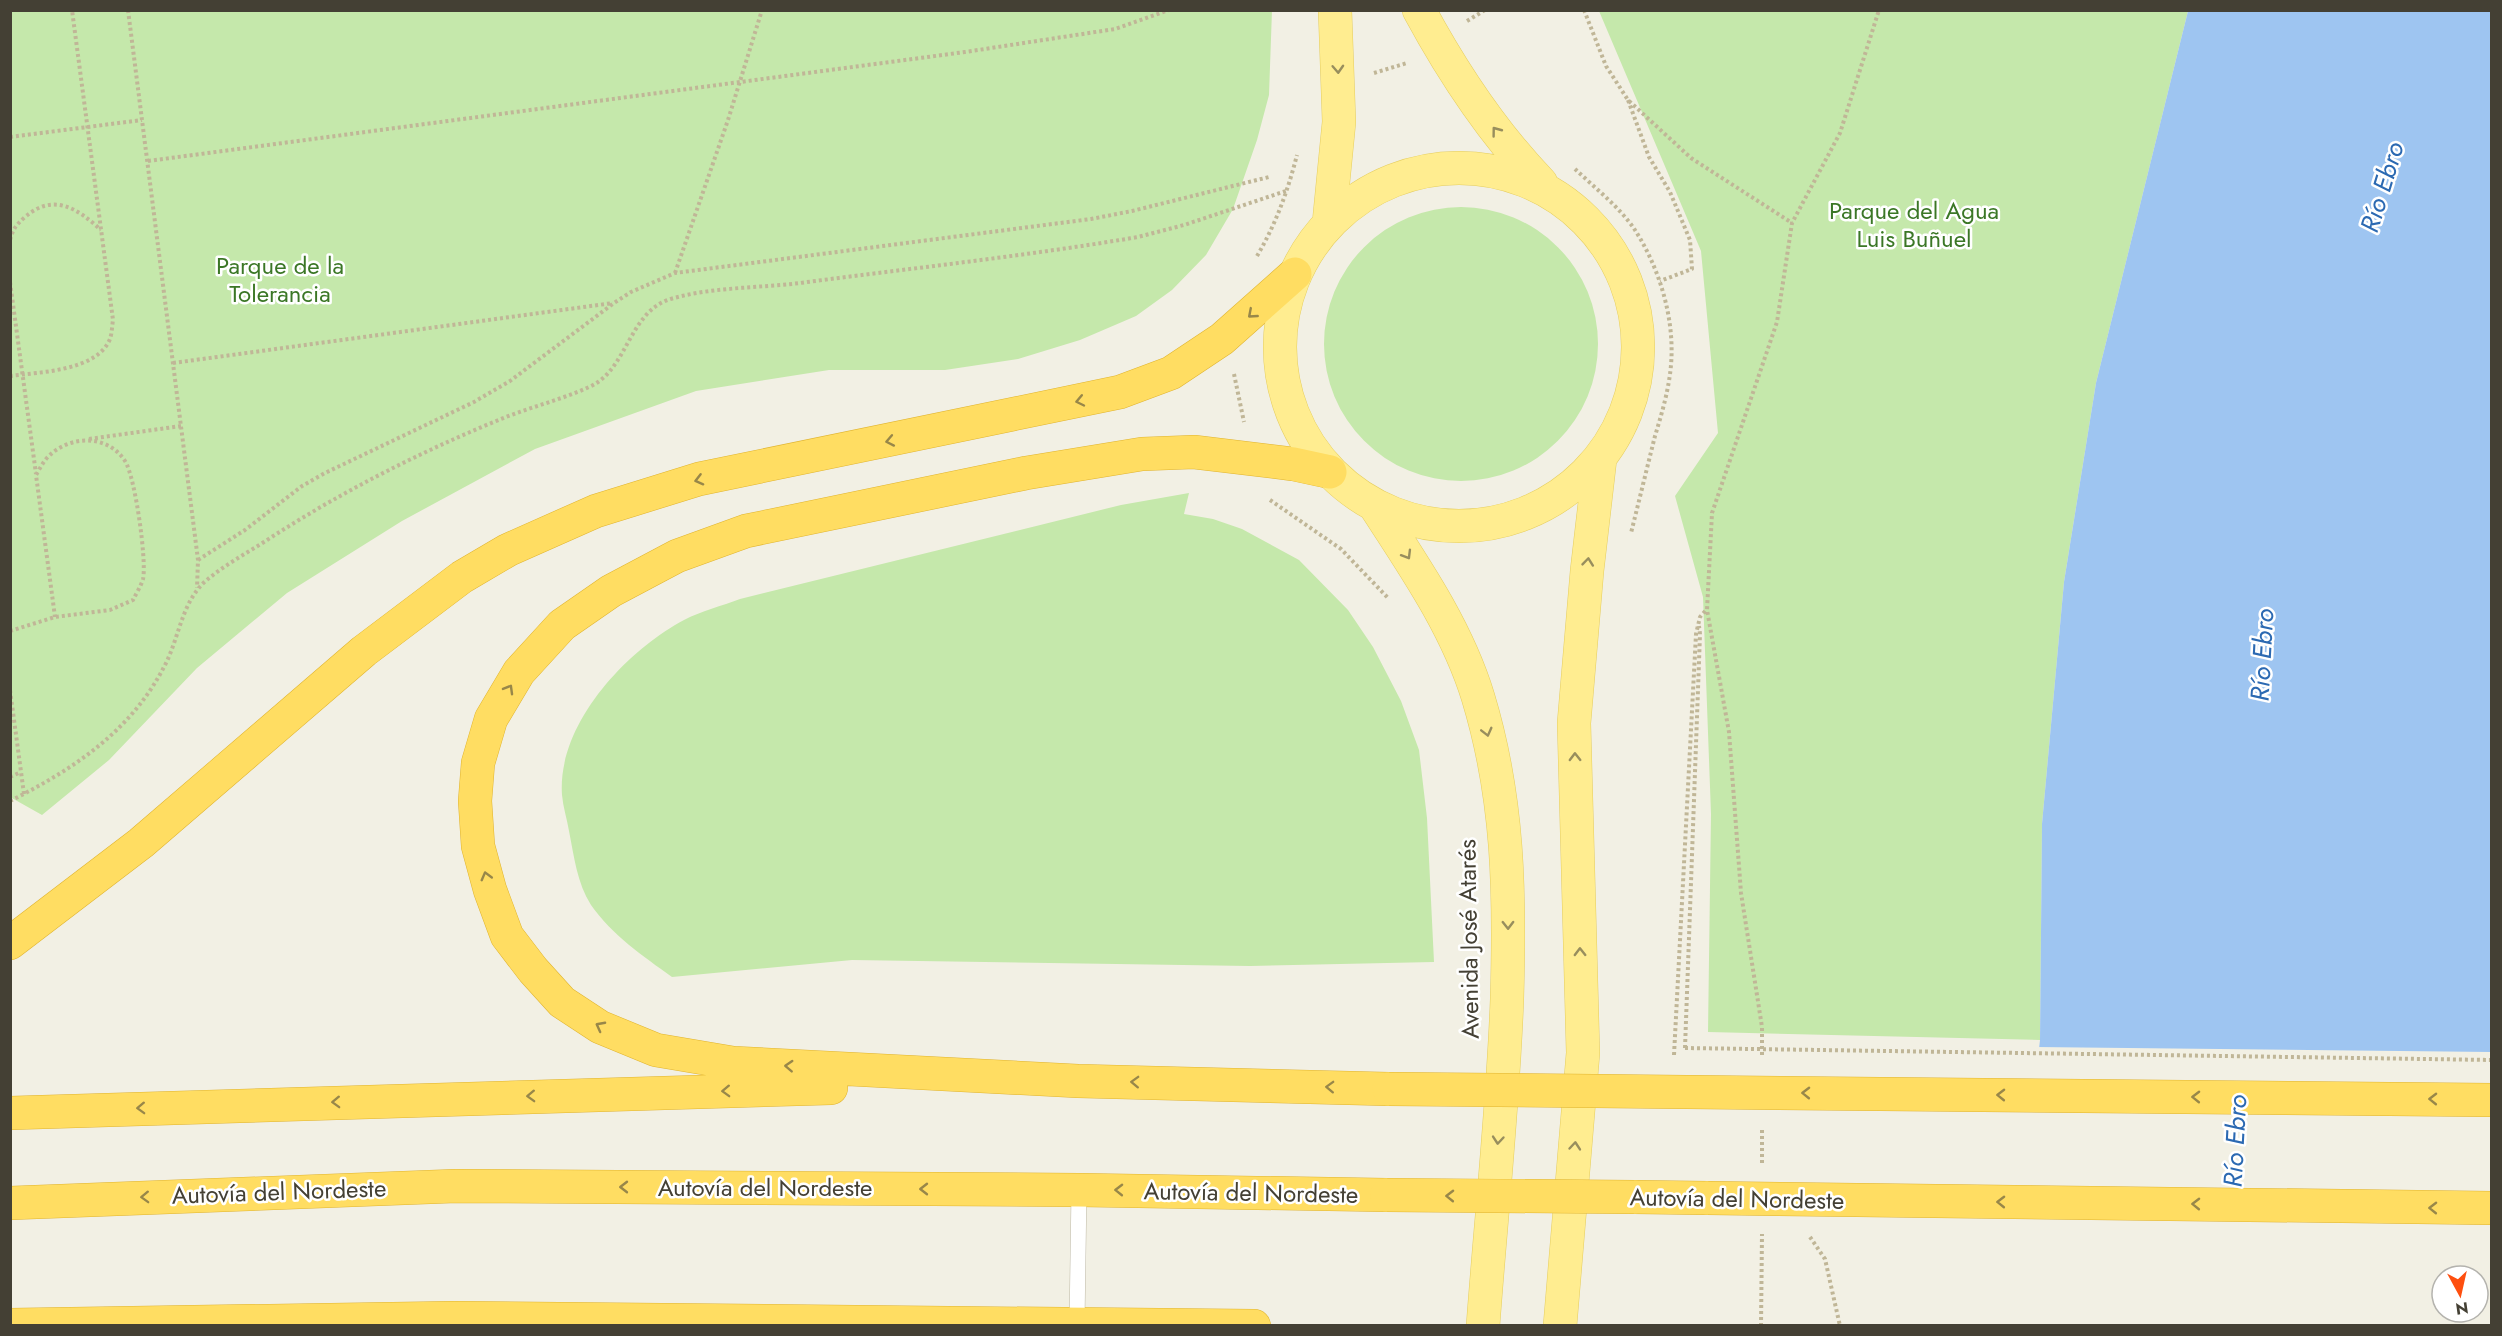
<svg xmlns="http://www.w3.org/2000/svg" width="2502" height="1336" font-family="Jost,sans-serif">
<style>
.green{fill:#c5e8ab}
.water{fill:#9ec5f1;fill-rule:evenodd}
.pier{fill:#f2f0e4;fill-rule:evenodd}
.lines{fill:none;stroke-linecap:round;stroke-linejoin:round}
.lane-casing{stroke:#beb9a6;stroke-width:16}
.primary-casing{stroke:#e5cd5f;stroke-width:34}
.highway-casing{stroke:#e0b430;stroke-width:34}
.path{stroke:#c0b697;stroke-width:4;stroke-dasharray:3 3;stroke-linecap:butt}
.lane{stroke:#fff;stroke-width:15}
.primary{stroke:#ffed90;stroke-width:33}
.highway{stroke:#ffdd62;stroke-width:33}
.highway-bridge-casing{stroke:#e0b430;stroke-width:34;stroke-linecap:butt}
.path-bridge{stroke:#c0b697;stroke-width:4;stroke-dasharray:3 3;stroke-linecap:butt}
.highway-bridge{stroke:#ffdd62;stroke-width:33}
.oneway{stroke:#988e5d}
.oneway2{stroke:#988749}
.labels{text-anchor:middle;stroke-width:5;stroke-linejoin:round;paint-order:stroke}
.park-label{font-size:24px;fill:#3b7726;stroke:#fff}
.street-label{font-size:24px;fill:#444034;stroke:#fff}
.water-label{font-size:26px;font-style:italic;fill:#2b69b2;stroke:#fff}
</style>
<rect width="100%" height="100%" fill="#f2f0e4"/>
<path class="green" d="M 11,10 L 1272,10 L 1269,95 L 1257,140 L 1233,209 L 1206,255 L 1172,290 L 1136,316 L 1080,340 L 1018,359 L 945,370 L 829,370 L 696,391 L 535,449 L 402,521 L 287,593 L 197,668 L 109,760 L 42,815 L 10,797 Z
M 1599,11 L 2188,11 L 2096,383 L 2064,582 L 2042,824 L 2040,1040 L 1708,1032 L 1711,814 L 1703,597 L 1675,496 L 1718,433 L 1701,251 Z
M1324 344a137 137 0 1 1 274 0a137 137 0 1 1-274 0Z
M 1189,493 L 1184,514 L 1213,519 L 1242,529 L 1299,560 L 1348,610 L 1373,647 L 1401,701 L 1419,750 L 1427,818 L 1434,962 L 1250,966 L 852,960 L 672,977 C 643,956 612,935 591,905 C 577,883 574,856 569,831 C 567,819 563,807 562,795 C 557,724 626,651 684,620 C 701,611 722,606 740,599 L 1121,505 Z"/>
<path class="water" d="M 2188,11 L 2491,11 L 2491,1325 L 2008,1326 L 2040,1040 L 2042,824 L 2064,582 L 2096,383 ZM 2442,1276 L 2478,1276 L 2478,1312 L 2442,1312 Z"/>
<path class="pier" d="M 2036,1047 L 2491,1052 L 2491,1326 L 2005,1326 ZM 2442,1276 L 2478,1276 L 2478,1312 L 2442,1312 Z"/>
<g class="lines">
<defs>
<path id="lane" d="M 1077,1324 L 1079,1190"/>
<path id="primary" d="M 1419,10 C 1453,73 1492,132 1541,183
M1280 347a179 179 0 1 1 358 0a179 179 0 1 1-358 0Z
M 1329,223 L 1339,122 L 1335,10
M 1375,506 C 1414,566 1457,628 1478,697 C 1509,799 1510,894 1507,999 C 1503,1108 1491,1217 1483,1326
M 1560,1326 L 1583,1053 L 1574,723 L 1587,571 L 1600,459"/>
<path id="highway" d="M 1330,472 L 1293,464 L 1194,452 L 1142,454 L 1026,473 L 746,531 L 677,556 L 611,591 L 562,625 L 519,672 L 491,719 L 478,763 L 475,801 L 478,846 L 490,890 L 507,936 L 533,970 L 562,1002 L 600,1027 L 656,1050 L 733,1063 L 1078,1081 L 1389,1089
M 10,943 L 141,843 L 364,651 L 462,577 L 508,550 L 596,511 L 699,479 L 1120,392 L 1171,373 L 1222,339 L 1295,274
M 10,1113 L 831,1088
M 1634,1197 L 1708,1198
M 10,1203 L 456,1186 L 1079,1190 L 1387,1195
M 10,1325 L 454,1318 L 1254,1326"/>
</defs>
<use href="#lane" class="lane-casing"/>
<use href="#primary" class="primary-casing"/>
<use href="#highway" class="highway-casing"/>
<path class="path" d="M 128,10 L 198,560 L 197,588
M 1584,10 L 1606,66 L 1628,100 L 1691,158 L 1792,223
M 1467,21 L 1485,10
M 1374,73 L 1407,63
M 1628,100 L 1649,157 L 1670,192 L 1690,240 L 1692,269 L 1660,281
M 10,137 L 142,120
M 148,161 L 965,52 L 1115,29 L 1169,10
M 1575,169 C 1594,187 1617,205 1633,227 C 1659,266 1675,318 1671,365 C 1669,389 1662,413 1655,436 C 1647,468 1639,501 1631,533
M 10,240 C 13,229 16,225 25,217 C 54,192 78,209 101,230
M 1257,256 C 1276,224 1288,190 1297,155
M 675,273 L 728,120 L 762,10
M 10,282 L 36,474
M 173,363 L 613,303
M 1234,374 L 1244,422
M 10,376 C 40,372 97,371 110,339 C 112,333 112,326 113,320 L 72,10
M 89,439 L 181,426
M 1270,500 L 1341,549 L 1388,598
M 198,560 L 245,530 L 302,486 L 325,473 L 474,402 L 510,381 L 614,303 L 631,292 L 675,273 L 1091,219 L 1132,211 L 1269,177
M 10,631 L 55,617 L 110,610 L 133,600 C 136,594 141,586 143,579 C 147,561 135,476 125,461 C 107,433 67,435 46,459 C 42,464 39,470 36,475 L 55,617
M 10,690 L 24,794
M 10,777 L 21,772
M 10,801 C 76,768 134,729 167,661 C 180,633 183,599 208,579 C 225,565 245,554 264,542 C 339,493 418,453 501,419 C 530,407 561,400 589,387 C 629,370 628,309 674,298 C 714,287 759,288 800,283 C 913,268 1026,256 1138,237 L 1184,225 L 1286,191
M 1685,1048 L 1700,634 L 1699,626
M 1674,1055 L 1696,634 L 1700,617 L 1706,610
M 1762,1055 L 1762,1027 L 1741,893 L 1729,732 L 1707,610 L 1712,513 L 1777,322 L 1792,223 L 1840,133 L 1879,10
M 1762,1163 L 1762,1129
M 1810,1237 L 1825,1259 L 1840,1326
M 1761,1326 L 1762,1234"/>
<use href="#lane" class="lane"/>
<use href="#primary" class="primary"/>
<use href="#highway" class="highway"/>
<defs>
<path id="highway-bridge" d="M 1389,1089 L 2492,1100
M 1387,1195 L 1634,1197
M 1708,1198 L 2492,1208"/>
</defs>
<use href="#highway-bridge" class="highway-bridge-casing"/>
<path class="path-bridge" d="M 1685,1048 L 2492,1060"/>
<use href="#highway-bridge" class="highway-bridge"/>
</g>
<defs><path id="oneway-chevron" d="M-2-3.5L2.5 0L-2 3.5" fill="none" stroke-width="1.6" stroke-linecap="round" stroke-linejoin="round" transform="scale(1.5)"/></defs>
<g class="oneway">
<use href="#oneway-chevron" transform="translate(1338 69) rotate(87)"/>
<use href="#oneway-chevron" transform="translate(1496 131) rotate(-127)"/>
<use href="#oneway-chevron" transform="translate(1407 555) rotate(59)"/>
<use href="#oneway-chevron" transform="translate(1588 562) rotate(-84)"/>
<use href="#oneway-chevron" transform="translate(1487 732) rotate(76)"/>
<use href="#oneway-chevron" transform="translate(1575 757) rotate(-91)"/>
<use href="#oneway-chevron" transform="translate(1508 925) rotate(89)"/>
<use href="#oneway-chevron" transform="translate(1580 952) rotate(-91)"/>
<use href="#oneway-chevron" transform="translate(1498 1140) rotate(95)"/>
<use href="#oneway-chevron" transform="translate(1575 1146) rotate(-85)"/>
</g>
<g class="oneway2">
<use href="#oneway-chevron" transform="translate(1252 314) rotate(139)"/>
<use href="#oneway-chevron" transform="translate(1080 401) rotate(168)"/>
<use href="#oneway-chevron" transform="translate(890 441) rotate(169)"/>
<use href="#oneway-chevron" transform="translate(699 480) rotate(166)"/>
<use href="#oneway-chevron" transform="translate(509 689) rotate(-60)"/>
<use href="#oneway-chevron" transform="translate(486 876) rotate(-105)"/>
<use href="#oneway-chevron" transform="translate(600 1026) rotate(-152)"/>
<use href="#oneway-chevron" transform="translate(789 1066) rotate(-177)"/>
<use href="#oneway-chevron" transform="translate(1135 1082) rotate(-178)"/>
<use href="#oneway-chevron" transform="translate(1330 1087) rotate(-178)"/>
<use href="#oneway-chevron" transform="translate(726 1091) rotate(178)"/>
<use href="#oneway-chevron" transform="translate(1806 1093) rotate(-179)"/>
<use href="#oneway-chevron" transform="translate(2001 1095) rotate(-179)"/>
<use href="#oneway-chevron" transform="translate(531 1096) rotate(178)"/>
<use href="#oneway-chevron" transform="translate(2196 1097) rotate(-179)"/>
<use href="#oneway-chevron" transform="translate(2433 1099) rotate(-179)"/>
<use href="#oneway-chevron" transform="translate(336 1102) rotate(178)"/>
<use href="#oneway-chevron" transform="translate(141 1108) rotate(178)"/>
<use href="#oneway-chevron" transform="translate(624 1187) rotate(-180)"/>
<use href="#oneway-chevron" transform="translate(924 1189) rotate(-180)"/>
<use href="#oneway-chevron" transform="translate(1119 1190) rotate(-179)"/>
<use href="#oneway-chevron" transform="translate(1450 1196) rotate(-179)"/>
<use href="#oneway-chevron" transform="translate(145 1197) rotate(178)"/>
<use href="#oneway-chevron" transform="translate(2001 1202) rotate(-179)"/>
<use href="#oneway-chevron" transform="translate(2196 1204) rotate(-179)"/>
<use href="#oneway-chevron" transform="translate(2433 1208) rotate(-179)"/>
</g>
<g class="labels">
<g class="park-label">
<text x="1914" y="219">Parque del Agua<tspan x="1914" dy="28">Luis Buñuel</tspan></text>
<text x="280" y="274">Parque de la<tspan x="280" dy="28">Tolerancia</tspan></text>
</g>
<g class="street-label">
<text transform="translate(1469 939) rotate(-91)" y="8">Avenida José Atarés</text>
<text x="765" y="1196">Autovía del Nordeste</text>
<text transform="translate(279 1192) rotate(-2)" y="8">Autovía del Nordeste</text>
<text transform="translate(1251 1193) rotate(1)" y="8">Autovía del Nordeste</text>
<text transform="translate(1737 1199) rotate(1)" y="8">Autovía del Nordeste</text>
</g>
<g class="water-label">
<text transform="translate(2382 187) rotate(-73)" y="9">Río Ebro</text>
<text transform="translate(2262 655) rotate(-87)" y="9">Río Ebro</text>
<text transform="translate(2235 1141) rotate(-87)" y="9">Río Ebro</text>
</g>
</g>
<rect width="2502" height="1336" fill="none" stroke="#444034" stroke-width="24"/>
<g transform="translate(2460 1294) rotate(172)"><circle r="28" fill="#ffffff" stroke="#b4b3ae" stroke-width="1.5"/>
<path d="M0-4.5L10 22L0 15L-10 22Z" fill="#fe4f0f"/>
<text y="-9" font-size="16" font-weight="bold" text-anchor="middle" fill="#444034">N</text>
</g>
</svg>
